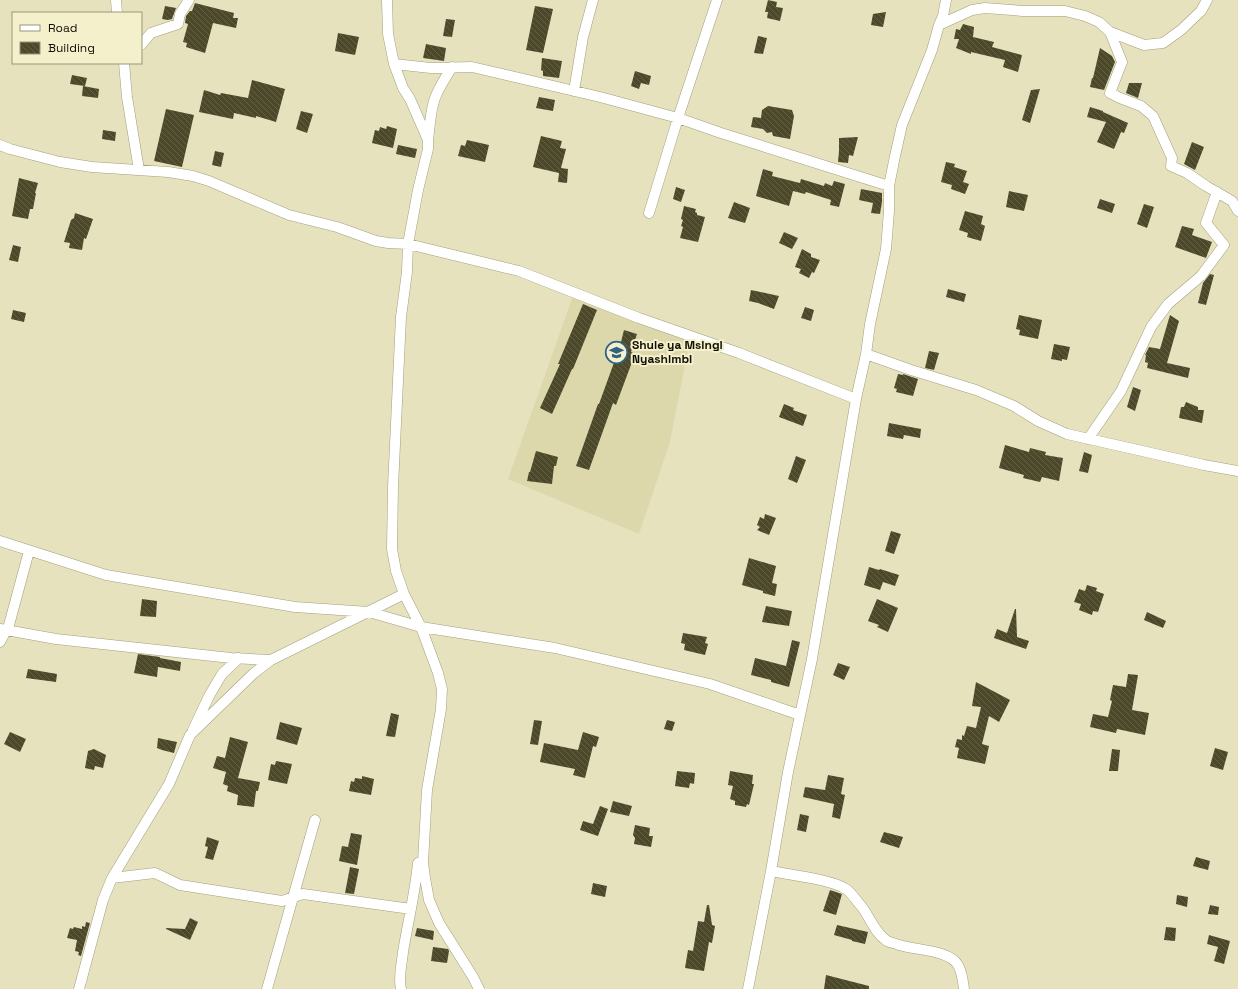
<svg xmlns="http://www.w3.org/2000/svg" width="1238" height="989" font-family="'Space Grotesk',sans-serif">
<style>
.built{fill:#dcd8ac}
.building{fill:url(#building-back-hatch)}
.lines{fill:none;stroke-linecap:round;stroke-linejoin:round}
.minor-casing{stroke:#a29f7d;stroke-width:11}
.minor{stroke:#fff;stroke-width:10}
.labels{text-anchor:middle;stroke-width:4;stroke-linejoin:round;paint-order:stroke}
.poi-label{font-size:12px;font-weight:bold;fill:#110f04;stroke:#f3f0cb;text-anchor:start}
</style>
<defs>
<pattern id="building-back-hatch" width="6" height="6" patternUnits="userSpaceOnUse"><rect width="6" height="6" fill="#4c492a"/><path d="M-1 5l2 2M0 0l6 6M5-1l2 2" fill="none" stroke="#625f46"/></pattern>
</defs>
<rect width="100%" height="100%" fill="#e6e2be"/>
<path class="built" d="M 573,296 L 690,339 L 670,442 L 639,534 L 508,479 Z"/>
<path class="building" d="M 768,0 L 777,2 L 776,7 L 783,8 L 780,21 L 767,18 L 768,12 L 765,12 Z
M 195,3 L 234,13 L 233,18 L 238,18 L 236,28 L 213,23 L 205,53 L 186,47 L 187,43 L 183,42 L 188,24 L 185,23 L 186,16 L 190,11 L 192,11 Z
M 165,6 L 176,8 L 172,19 L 168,20 L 162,19 Z
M 535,6 L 553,9 L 543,53 L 526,50 Z
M 886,12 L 883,27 L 871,25 L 873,14 Z
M 446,19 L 455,20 L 452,37 L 443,36 Z
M 963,24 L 974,27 L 973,37 L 994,42 L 992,47 L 1022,55 L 1018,72 L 1003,67 L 1005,60 L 971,52 L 971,54 L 956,48 L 959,39 L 954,39 L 956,29 L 960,30 Z
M 338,33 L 359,37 L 355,55 L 335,51 Z
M 758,36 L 767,38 L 763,54 L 754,53 Z
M 426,44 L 446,48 L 444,61 L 423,58 Z
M 1100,48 L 1112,56 L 1115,62 L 1104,90 L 1090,87 L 1092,78 L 1093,78 Z
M 542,58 L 562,61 L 559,78 L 543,76 L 543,71 L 541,70 Z
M 635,71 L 651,76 L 649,85 L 641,83 L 639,89 L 631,86 Z
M 72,75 L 87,78 L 85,86 L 70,84 Z
M 252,80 L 285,89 L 276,122 L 256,116 L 256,118 L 234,113 L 233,119 L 199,112 L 204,90 L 220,95 L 221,93 L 248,98 Z
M 1129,83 L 1142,83 L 1138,98 L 1126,93 Z
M 83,86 L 99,89 L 98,98 L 82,96 Z
M 1040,89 L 1030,123 L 1022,120 L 1031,90 Z
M 539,97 L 555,100 L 553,111 L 536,108 Z
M 768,106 L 792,110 L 794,116 L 790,139 L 773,136 L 772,132 L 767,133 L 763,129 L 751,127 L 753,117 L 761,118 L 762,110 Z
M 1090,107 L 1103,111 L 1103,112 L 1128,123 L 1124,133 L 1121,132 L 1114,149 L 1097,142 L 1106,122 L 1087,117 Z
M 166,109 L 194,115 L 182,167 L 154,161 Z
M 301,111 L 313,114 L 307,133 L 296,129 Z
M 387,126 L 397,129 L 393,148 L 372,143 L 375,130 L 379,131 L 380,127 L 386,129 Z
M 103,130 L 116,132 L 115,141 L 102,139 Z
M 541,136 L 562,141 L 560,148 L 566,149 L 561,168 L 568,169 L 567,183 L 558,182 L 559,173 L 533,167 Z
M 858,137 L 853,156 L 849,155 L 848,163 L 838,162 L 839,151 L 839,138 Z
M 467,140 L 489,145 L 485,162 L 458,156 L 461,145 L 465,146 Z
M 1192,142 L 1204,147 L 1195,170 L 1184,164 Z
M 398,145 L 417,149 L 415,158 L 396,154 Z
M 215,151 L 224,153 L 221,167 L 212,165 Z
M 946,162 L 955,164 L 954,167 L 967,171 L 963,182 L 969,184 L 965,194 L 951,189 L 952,185 L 941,182 Z
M 763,169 L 773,172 L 772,176 L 800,183 L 801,179 L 824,186 L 825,183 L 832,186 L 834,181 L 845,184 L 839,207 L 830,205 L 831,200 L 806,192 L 805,194 L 793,191 L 789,206 L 756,196 Z
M 19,178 L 38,183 L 35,193 L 36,193 L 33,209 L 30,209 L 28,219 L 12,216 Z
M 676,187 L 685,190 L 681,202 L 673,199 Z
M 861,189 L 882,193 L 882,202 L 880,214 L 871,213 L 873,203 L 859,200 Z
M 1009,191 L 1028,195 L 1024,211 L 1006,207 Z
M 1100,199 L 1115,204 L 1112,213 L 1097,208 Z
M 734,202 L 750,208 L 745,223 L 728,218 Z
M 1144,204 L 1154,207 L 1147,228 L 1137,224 Z
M 684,206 L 696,209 L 695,212 L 697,213 L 697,215 L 705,217 L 698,242 L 680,238 L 683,227 L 681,226 L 683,220 L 681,219 Z
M 965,211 L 983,216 L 981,224 L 985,226 L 981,241 L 967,237 L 968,233 L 959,230 Z
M 75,213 L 93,219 L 86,239 L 84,238 L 82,250 L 69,248 L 70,243 L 64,242 L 71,220 L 74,218 Z
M 1182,226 L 1194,229 L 1192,235 L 1212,242 L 1206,258 L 1175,247 Z
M 784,232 L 798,238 L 792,249 L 779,243 Z
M 13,245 L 21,247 L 18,262 L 9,260 Z
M 802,249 L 811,254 L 811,257 L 820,260 L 814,273 L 812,272 L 809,278 L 799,273 L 801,269 L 795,267 Z
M 1210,274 L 1214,275 L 1206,305 L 1198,303 L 1203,283 Z
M 948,289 L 966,294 L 964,302 L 946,297 Z
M 751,290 L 779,296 L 774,309 L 758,303 L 749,301 Z
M 583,304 L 597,310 L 573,369 L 572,369 L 552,414 L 540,408 L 560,364 L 558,364 Z
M 805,307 L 814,310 L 811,321 L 801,318 Z
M 13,310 L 26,313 L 24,322 L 11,319 Z
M 1019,315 L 1042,320 L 1038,339 L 1019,335 L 1020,330 L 1016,329 Z
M 1170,315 L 1179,321 L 1167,363 L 1190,368 L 1188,378 L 1147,368 L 1148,363 L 1145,362 L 1146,355 L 1145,355 L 1149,347 L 1160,349 Z
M 624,330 L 637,334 L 631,352 L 635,354 L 616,405 L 613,403 L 589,470 L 576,466 L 598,404 L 599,404 L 620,346 Z
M 1054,344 L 1070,347 L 1067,360 L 1062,359 L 1062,361 L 1051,359 Z
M 929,351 L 939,353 L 934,370 L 925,368 Z
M 898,374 L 903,375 L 903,374 L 918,379 L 913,396 L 896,392 L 897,389 L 894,388 Z
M 1133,387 L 1141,390 L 1135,411 L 1127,407 Z
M 1186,402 L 1198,407 L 1198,410 L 1204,410 L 1202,423 L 1179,418 L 1181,407 L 1184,407 Z
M 784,404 L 794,408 L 793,410 L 807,415 L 803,426 L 779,417 Z
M 889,423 L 921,429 L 920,438 L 904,435 L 903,439 L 887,436 Z
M 1005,445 L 1029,452 L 1030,448 L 1046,452 L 1045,455 L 1063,458 L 1059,481 L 1042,477 L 1040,482 L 1023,478 L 1024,475 L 999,468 Z
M 536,451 L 558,457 L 556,466 L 554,466 L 552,484 L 527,481 L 529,472 L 530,472 Z
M 1084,452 L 1092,455 L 1088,473 L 1079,471 Z
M 796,456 L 806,460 L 797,483 L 788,479 Z
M 765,514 L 776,518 L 769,535 L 757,530 L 760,527 L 757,525 L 760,517 L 764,519 Z
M 891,531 L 901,534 L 894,554 L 885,551 Z
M 749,558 L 776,566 L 772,583 L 777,584 L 775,596 L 763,593 L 763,591 L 742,585 Z
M 869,567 L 879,570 L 880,569 L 899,575 L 895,586 L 883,582 L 880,590 L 864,585 Z
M 1087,585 L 1097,588 L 1096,591 L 1104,594 L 1098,612 L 1093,611 L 1092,615 L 1079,610 L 1081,604 L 1074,602 L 1079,589 L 1085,591 Z
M 142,599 L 157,601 L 156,617 L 140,616 Z
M 877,599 L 898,608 L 888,632 L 877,627 L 879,625 L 868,621 Z
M 766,606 L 792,611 L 789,626 L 762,622 Z
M 1015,609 L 1016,609 L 1017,637 L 1029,641 L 1026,649 L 994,638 L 997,629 L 1007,633 Z
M 1147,612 L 1166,621 L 1163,628 L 1144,620 Z
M 683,633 L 707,637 L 705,643 L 708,644 L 705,655 L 684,650 L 685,644 L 681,643 Z
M 792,640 L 800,642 L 789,687 L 771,682 L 771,680 L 751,675 L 755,658 L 786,666 Z
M 138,654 L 160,657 L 160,658 L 181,662 L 180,671 L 158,667 L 157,677 L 134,673 Z
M 838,663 L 850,667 L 844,680 L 833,675 Z
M 28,669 L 57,674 L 56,682 L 26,678 Z
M 1128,674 L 1138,675 L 1132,710 L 1149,713 L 1145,735 L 1117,729 L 1116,733 L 1090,727 L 1093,714 L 1108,717 L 1112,701 L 1110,700 L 1113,685 L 1126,687 Z
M 976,682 L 1010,700 L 999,722 L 989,716 L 982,744 L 989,746 L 985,764 L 957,758 L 959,748 L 955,747 L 957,739 L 962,740 L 962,735 L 964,736 L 967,726 L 976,728 L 981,707 L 972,706 Z
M 391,713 L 399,715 L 395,737 L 386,736 Z
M 534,720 L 542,721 L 538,745 L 530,744 Z
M 667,720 L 675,722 L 672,731 L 664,729 Z
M 280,722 L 302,728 L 297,745 L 276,739 Z
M 10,732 L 26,739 L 20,752 L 4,744 Z
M 583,732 L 599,737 L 596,747 L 593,746 L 585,778 L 573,775 L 575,769 L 540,762 L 544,743 L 578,750 Z
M 230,737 L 248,742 L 238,778 L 260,782 L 258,791 L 256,791 L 254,807 L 237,805 L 238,795 L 227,791 L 228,786 L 223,784 L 226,772 L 213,768 L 217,756 L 225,758 Z
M 158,738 L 177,742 L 174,753 L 162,750 L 157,748 Z
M 1215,748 L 1228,752 L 1223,770 L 1210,766 Z
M 94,749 L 106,755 L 103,768 L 95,766 L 94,770 L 85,768 L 88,751 Z
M 1112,749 L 1120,750 L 1118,771 L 1109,771 Z
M 276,761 L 292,764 L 287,784 L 268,780 L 271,764 L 275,765 Z
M 677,771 L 695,773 L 694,784 L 690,783 L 689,788 L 675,786 Z
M 730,771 L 753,775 L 752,784 L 754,784 L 749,805 L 747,804 L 746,807 L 735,805 L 735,801 L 730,799 L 733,786 L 728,785 Z
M 828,775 L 844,778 L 841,794 L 845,795 L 840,819 L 832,817 L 834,804 L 803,797 L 805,787 L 825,790 Z
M 362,776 L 374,779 L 371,795 L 349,791 L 351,781 L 354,782 L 355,778 L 362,779 Z
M 613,801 L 632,806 L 629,816 L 610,812 Z
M 600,806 L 608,809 L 598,836 L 580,830 L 583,821 L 593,824 Z
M 800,814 L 809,816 L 806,832 L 797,830 Z
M 635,825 L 650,828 L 649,836 L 653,836 L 651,847 L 634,844 L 635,838 L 633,835 Z
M 884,832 L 903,837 L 899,848 L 880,842 Z
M 351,833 L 362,835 L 357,865 L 339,861 L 342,846 L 348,847 Z
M 207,837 L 219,841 L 213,860 L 205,858 L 208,847 L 205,846 Z
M 1196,857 L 1210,861 L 1208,870 L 1193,866 Z
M 350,867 L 359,869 L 354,894 L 345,893 Z
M 593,883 L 607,886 L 605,897 L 591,894 Z
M 830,890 L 842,894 L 836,915 L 823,911 Z
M 1177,895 L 1188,897 L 1187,907 L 1176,904 Z
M 707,905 L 709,905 L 712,925 L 715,926 L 712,943 L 709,942 L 704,971 L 685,968 L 688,950 L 693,951 L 698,921 L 704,922 Z
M 1210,905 L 1219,907 L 1218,915 L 1208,914 Z
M 190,918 L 198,922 L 190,940 L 166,929 L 166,928 L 185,929 Z
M 86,922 L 90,923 L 81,956 L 78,955 L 79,952 L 75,951 L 77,940 L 67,938 L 70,928 L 73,929 L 74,927 L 82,929 L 82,926 L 85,927 Z
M 837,925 L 868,932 L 865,944 L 852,941 L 852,940 L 834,935 Z
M 1166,927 L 1176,928 L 1175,941 L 1164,940 Z
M 417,928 L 434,931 L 433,940 L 415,936 Z
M 1209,935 L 1230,941 L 1224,964 L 1214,961 L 1218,947 L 1207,944 Z
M 433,947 L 448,949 L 449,951 L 447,963 L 431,961 Z
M 826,975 L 869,986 L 869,989 L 824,989 Z"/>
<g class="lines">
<defs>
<path id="minor" d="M 116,0 L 117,13
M 387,0 L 388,34 L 394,64 L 403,88 L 410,99 L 428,140 L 428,149 L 418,190 L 408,244 L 407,272 L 401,317 L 393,487 L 392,549 L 396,571 L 404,594 L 421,627 L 438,673 L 442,689 L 441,709 L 427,790 L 423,862 L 425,878 L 429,900 L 439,923 L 473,977 L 479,989
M 939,25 L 972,10 L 985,8 L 1023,11 L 1065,11 L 1085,16 L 1099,22 L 1110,32 L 1144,45 L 1163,43 L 1181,30 L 1201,11 L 1207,0
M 1110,32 L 1122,62 L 1110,93 L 1120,98 L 1141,106 L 1153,116 L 1172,158 L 1171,166 L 1187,173 L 1206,186 L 1232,201 L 1238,211
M 141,45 L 151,33 L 178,24 L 180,14 L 189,0
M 124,63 L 127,97 L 139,170
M 394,64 L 431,68 L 472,67 L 600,97 L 678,118 L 721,133 L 889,186
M 574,91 L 583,37 L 593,0
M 428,140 C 430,126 430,112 435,98 C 439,87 446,77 452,67
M 0,145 L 10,149 L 60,162 L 92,167 L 168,172 L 193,176 L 209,181 L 289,215 L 337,227 L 376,241 L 388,243 L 408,244 L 519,271 L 639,318 L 739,353 L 856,399
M 649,213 L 678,118 L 717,0
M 866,354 L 911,370 L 976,390 L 1014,406 L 1038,421 L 1067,434 L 1204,465 L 1238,471
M 1088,439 L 1121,391 L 1151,327 L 1168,304 L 1201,276 L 1224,245 L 1206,223 L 1217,192
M 0,541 L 106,575 L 295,607 L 369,612 L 421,627 L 555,648 L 710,684 L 800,715
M 0,629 L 56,639 L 231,658 L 271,660
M 0,642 L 9,625 L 29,551
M 193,730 L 209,696 L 222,674 L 239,658
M 771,871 C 790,875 831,879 846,889 C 852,893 857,902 862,907 C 870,918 875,933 887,941 C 891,943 895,943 899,945 C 915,950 949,950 958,965 C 962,972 963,981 964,989
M 112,878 L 155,873 L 180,885 L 282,901 L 303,894 L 411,909
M 79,989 L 103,900 L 112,878 L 169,784 L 190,735 L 254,673 L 271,660 L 404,594
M 267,989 L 315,820
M 401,989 C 398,976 402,964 403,952 C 408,922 415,893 418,863
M 748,989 L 771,871 L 788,772 L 812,659 L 856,399 L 866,354 L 870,324 L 886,249 L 889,211 L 889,186 L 895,156 L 902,125 L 932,50 L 939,25 L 943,16 L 946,0"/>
</defs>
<use href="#minor" class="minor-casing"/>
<use href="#minor" class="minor"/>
</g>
<defs>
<symbol id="school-ring" viewBox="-11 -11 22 22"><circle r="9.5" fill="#f3f0cb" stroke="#316281" stroke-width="1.5"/><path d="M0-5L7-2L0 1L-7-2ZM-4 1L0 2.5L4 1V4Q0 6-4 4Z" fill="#316281"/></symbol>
</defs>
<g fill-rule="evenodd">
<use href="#school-ring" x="604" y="340" width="25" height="25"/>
</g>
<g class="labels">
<g class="poi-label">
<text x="632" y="349">Shule ya Msingi<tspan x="632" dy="14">Nyashimbi</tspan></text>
</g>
</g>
<rect x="12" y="12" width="130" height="52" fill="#f3f0cb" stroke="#99967b"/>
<rect x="20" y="25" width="20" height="6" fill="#ffffff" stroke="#99967b"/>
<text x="48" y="32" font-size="12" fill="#110f04">Road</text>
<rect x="20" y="42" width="20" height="12" fill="url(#building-back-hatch)" stroke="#99967b"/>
<text x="48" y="52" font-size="12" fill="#110f04">Building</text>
</svg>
